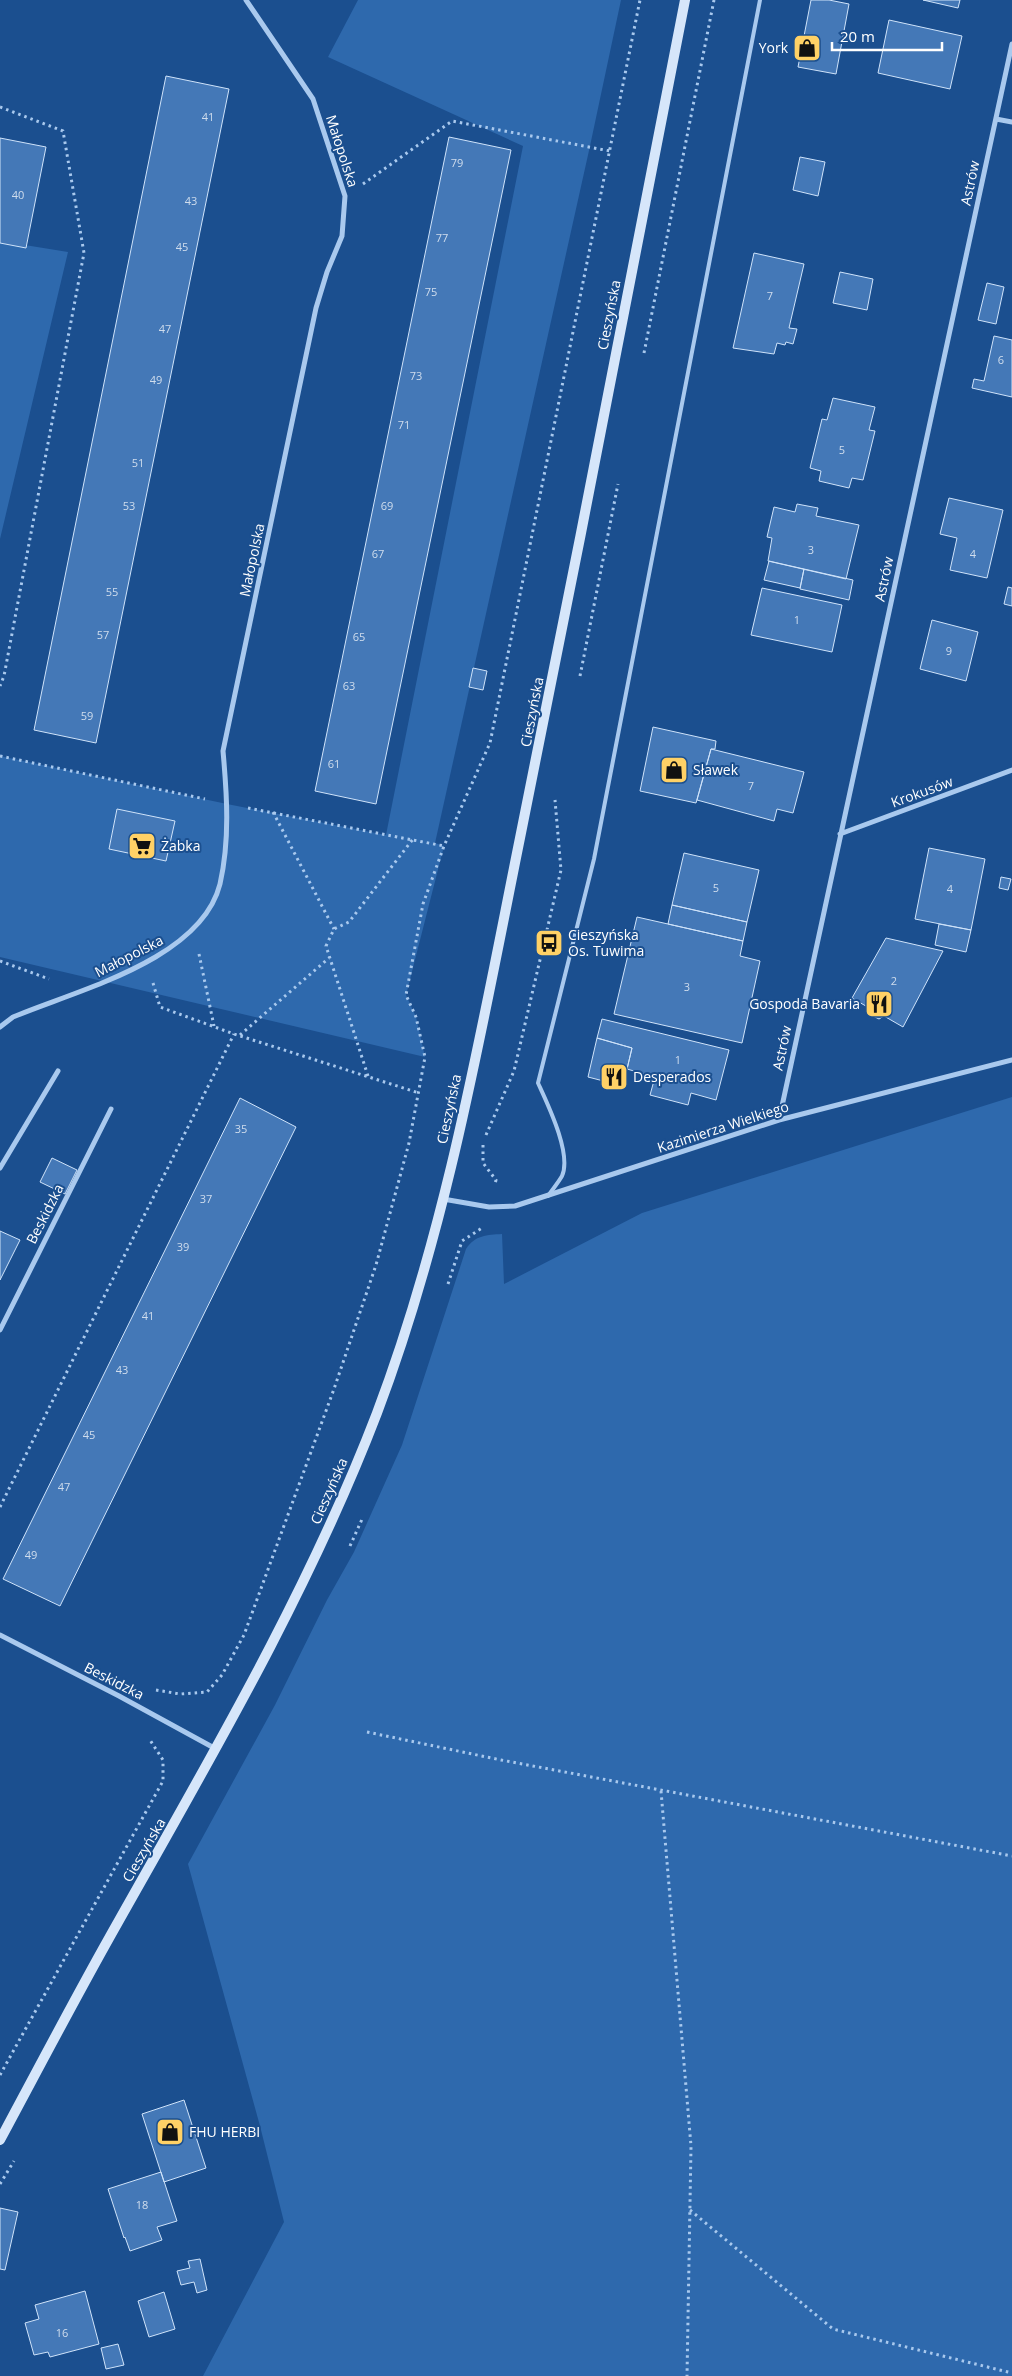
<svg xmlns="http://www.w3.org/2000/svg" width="1012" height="2376" font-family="'Open Sans',sans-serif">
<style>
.green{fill:#2e69ad}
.building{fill:#4478b7;stroke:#cfe3fa}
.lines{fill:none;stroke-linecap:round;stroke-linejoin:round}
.path{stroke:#a9c9ee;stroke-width:3;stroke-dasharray:2.5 4;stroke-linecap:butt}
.lane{stroke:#a9c9ee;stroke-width:4}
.street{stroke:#a9c9ee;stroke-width:5}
.secondary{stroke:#d6e6fa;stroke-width:10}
.labels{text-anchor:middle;stroke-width:4;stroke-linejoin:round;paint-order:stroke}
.number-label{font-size:11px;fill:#d0dded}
.poi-label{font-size:14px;fill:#fff;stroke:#1b4f8f;text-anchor:start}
.street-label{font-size:14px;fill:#fff;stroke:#1b4f8f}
</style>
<rect width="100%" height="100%" fill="#1b4f8f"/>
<path class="green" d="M 358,0 L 621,0 L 590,146 L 435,843 L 444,846 L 406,995 L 416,1017 L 425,1057 L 0,957 L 0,756 L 227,804 L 386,835 L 523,146 L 328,57 Z
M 0,241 L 68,252 L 0,539 Z
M 1012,1097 L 1012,2376 L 203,2376 L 284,2222 L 260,2126 L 188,1864 L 275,1705 L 327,1600 L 354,1552 L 402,1445 L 466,1249 C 475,1235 487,1235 502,1234 L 504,1284 L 642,1213 Z"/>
<path class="building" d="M 811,0 L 829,0 L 849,4 L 836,74 L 798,67 Z
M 923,0 L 960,0 L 958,8 Z
M 889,20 L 962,36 L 950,89 L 878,73 Z
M 166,76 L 229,89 L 96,743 L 34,730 Z
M 449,137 L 511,150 L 376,804 L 315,791 Z
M 0,138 L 46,147 L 26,248 L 0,243 Z
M 800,157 L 825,162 L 818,196 L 793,190 Z
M 754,253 L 804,264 L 789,328 L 797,329 L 793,344 L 786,342 L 785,345 L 777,343 L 774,354 L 733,348 Z
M 840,272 L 873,279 L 867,310 L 833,303 Z
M 987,283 L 1004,287 L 996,324 L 978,320 Z
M 994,336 L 1012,340 L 1012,397 L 972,388 L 974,379 L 984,381 Z
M 833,398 L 875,407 L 869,430 L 875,431 L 863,480 L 852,478 L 849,488 L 819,481 L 821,471 L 810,468 L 822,419 L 827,420 Z
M 949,498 L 1003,510 L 987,578 L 950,570 L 957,538 L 940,534 Z
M 797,504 L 818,508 L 816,516 L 859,525 L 846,579 L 768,561 L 772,538 L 767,537 L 774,507 L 795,512 Z
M 769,561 L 804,569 L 800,588 L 764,580 Z
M 804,569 L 853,580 L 849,600 L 800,589 Z
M 1008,587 L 1012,588 L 1012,606 L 1004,604 Z
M 762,588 L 842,605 L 832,652 L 751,635 Z
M 932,620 L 978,632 L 966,681 L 920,669 Z
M 473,668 L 487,671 L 483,690 L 469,687 Z
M 653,727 L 716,741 L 715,749 L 711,749 L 696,803 L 640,791 Z
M 711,749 L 804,772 L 793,813 L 777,809 L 774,821 L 697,800 Z
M 117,809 L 175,821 L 166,861 L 109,849 Z
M 929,848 L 985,859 L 971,930 L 915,919 Z
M 684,853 L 759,870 L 747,922 L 672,905 Z
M 1001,877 L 1011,879 L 1008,890 L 999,888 Z
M 672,905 L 747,922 L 743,941 L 668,924 Z
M 637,917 L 743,941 L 740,956 L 760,961 L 742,1043 L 614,1014 Z
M 939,924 L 971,930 L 966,952 L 935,945 Z
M 886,938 L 943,951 L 903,1027 L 884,1016 L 879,1019 L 871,1015 L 871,1009 L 852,998 Z
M 602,1019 L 729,1050 L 716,1100 L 691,1093 L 688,1105 L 650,1095 L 655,1077 L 627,1069 L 632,1048 L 597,1038 Z
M 597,1038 L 632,1048 L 623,1086 L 588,1077 Z
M 240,1098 L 296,1127 L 60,1606 L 3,1579 Z
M 52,1158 L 77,1170 L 65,1194 L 40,1182 Z
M 0,1231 L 20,1240 L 0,1280 Z
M 184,2100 L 206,2168 L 164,2182 L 142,2114 Z
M 161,2172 L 177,2221 L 157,2227 L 162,2240 L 130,2251 L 125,2237 L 124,2238 L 108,2189 Z
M 0,2208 L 18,2212 L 5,2270 L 0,2269 Z
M 200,2259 L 207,2290 L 197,2293 L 194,2282 L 181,2285 L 177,2271 L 190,2268 L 188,2261 Z
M 85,2291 L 99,2344 L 50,2357 L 48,2352 L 34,2355 L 25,2323 L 39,2319 L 35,2305 Z
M 164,2292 L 175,2329 L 149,2337 L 138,2301 Z
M 118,2344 L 124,2365 L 106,2369 L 101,2348 Z"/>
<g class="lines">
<path class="path" d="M 0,107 L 63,131 L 84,253 L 4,676 L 0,686
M 363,184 L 452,121 L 610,151
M 644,353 L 714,0
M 580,676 L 618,484
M 0,756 L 205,799
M 248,808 L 444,846
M 273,812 L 334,929
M 199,954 L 214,1026
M 0,961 L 49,979
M 153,983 L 160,1007 L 234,1034 L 419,1093
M 240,1035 L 329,958
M 368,1076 L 326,946 L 334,929 L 349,922 L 413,839
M 486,1135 L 514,1071 L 561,870 L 555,800
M 483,1145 L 483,1163 L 496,1180 L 495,1184
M 448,1284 L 462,1241 L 482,1228
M 0,1507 L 234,1034
M 350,1546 L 363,1517
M 156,1690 L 180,1694 L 207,1692 L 222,1675 L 244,1635 L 334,1389 L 376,1265 L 409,1143 L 425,1057 L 416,1017 L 406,995 L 423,904 L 444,846 L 490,743 L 640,0
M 367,1732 L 501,1760 L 1012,1856
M 661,1791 L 691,2146 L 687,2376
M 0,2075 L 163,1781 L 163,1760 L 150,1740
M 0,2184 L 14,2161
M 690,2210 L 833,2329 L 1012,2373"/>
<path class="lane" d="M 548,1196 C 552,1190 558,1183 562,1176 C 572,1154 548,1105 538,1083 L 594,859 L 760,0"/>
<path class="street" d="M 996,119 L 1012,122
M 840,834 L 1012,770
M 0,1027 L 13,1017 C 77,990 201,960 220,884 C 230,840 227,795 223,751 L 316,308 L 327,272 L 342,236 L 345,196 L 313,99 L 246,0
M 779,1120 L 1012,44
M 0,1168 L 58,1071
M 443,1199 L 489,1207 L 515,1206 L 779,1120 L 1012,1060
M 0,1330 L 111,1109
M 0,1635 L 119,1696 L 216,1749"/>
<path class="secondary" d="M 0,2140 C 36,2073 71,2006 108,1940 C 204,1769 307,1596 377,1413 C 447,1228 481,1031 520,838 C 577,559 630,280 685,0"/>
</g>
<defs>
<symbol id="shop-square" viewBox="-11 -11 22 22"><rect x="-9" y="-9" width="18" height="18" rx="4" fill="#ffd166" stroke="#1b4f8f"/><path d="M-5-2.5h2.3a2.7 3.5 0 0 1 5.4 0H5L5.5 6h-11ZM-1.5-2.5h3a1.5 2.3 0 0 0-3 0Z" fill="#111"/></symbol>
<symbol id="supermarket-square" viewBox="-11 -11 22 22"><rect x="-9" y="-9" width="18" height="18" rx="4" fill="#ffd166" stroke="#1b4f8f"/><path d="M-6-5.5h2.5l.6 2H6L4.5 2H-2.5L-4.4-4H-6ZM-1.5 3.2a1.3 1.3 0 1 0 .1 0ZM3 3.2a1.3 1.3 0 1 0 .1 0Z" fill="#111"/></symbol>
<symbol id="bus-square" viewBox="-11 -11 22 22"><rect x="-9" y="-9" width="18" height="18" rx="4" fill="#ffd166" stroke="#1b4f8f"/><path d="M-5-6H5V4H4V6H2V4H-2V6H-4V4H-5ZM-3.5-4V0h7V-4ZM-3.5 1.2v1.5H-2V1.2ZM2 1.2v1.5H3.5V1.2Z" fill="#111"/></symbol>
<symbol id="restaurant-square" viewBox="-11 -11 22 22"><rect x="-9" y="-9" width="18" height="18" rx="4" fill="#ffd166" stroke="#1b4f8f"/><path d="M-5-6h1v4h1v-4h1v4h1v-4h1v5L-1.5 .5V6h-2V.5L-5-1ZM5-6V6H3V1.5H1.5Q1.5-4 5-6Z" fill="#111"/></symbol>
</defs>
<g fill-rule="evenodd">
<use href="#shop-square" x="791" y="32" width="32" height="32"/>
<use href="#shop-square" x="658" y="754" width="32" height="32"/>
<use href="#supermarket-square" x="126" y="830" width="32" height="32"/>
<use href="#bus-square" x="533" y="927" width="32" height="32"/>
<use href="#restaurant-square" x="863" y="988" width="32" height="32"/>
<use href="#restaurant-square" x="598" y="1061" width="32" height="32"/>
<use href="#shop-square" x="154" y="2116" width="32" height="32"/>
</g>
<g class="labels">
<g class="number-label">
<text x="208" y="121">41</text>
<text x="457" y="167">79</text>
<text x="18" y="199">40</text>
<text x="191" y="205">43</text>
<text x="442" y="242">77</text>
<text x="182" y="251">45</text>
<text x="431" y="296">75</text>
<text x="770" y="300">7</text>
<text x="165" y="333">47</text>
<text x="1001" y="364">6</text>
<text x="416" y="380">73</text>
<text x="156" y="384">49</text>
<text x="404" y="429">71</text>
<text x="842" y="454">5</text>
<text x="138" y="467">51</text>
<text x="129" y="510">53</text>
<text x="387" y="510">69</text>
<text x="811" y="554">3</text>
<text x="378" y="558">67</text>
<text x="973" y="558">4</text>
<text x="112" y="596">55</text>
<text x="797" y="624">1</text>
<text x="103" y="639">57</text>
<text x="359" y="641">65</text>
<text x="949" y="655">9</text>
<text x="349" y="690">63</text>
<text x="87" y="720">59</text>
<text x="334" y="768">61</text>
<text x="751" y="790">7</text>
<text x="716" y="892">5</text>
<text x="950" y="893">4</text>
<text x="894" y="985">2</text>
<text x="687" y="991">3</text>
<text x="678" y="1064">1</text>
<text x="241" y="1133">35</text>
<text x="206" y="1203">37</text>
<text x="183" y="1251">39</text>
<text x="148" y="1320">41</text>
<text x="122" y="1374">43</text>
<text x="89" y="1439">45</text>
<text x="64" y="1491">47</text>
<text x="31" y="1559">49</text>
<text x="142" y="2209">18</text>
<text x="62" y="2337">16</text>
</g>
<g class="poi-label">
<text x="788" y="53" text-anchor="end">York</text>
<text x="693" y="775">Sławek</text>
<text x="161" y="851">Żabka</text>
<text x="568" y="940">Cieszyńska<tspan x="568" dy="16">Os. Tuwima</tspan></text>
<text x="860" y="1009" text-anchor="end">Gospoda Bavaria</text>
<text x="633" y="1082">Desperados</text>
<text x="189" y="2137">FHU HERBI</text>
</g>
<g class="street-label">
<text transform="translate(342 151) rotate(72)" y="5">Małopolska</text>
<text transform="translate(970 183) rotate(-78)" y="5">Astrów</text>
<text transform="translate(609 315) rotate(-79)" y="5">Cieszyńska</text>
<text transform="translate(252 560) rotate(-78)" y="5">Małopolska</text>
<text transform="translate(884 579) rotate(-78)" y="5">Astrów</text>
<text transform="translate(532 712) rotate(-79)" y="5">Cieszyńska</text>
<text transform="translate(922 792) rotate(-20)" y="5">Krokusów</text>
<text transform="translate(129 956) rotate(-27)" y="5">Małopolska</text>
<text transform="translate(782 1048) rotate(-78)" y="5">Astrów</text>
<text transform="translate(449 1109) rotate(-78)" y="5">Cieszyńska</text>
<text transform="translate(723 1127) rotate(-18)" y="5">Kazimierza Wielkiego</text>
<text transform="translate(45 1214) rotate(-63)" y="5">Beskidzka</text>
<text transform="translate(329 1491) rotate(-66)" y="5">Cieszyńska</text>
<text transform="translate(114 1681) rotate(27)" y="5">Beskidzka</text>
<text transform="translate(144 1850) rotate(-60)" y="5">Cieszyńska</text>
</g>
</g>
<path d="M832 42v8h110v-8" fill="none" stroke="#ffffff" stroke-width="2.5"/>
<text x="840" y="42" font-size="15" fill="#ffffff" stroke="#1b4f8f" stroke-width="4" paint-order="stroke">20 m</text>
</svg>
